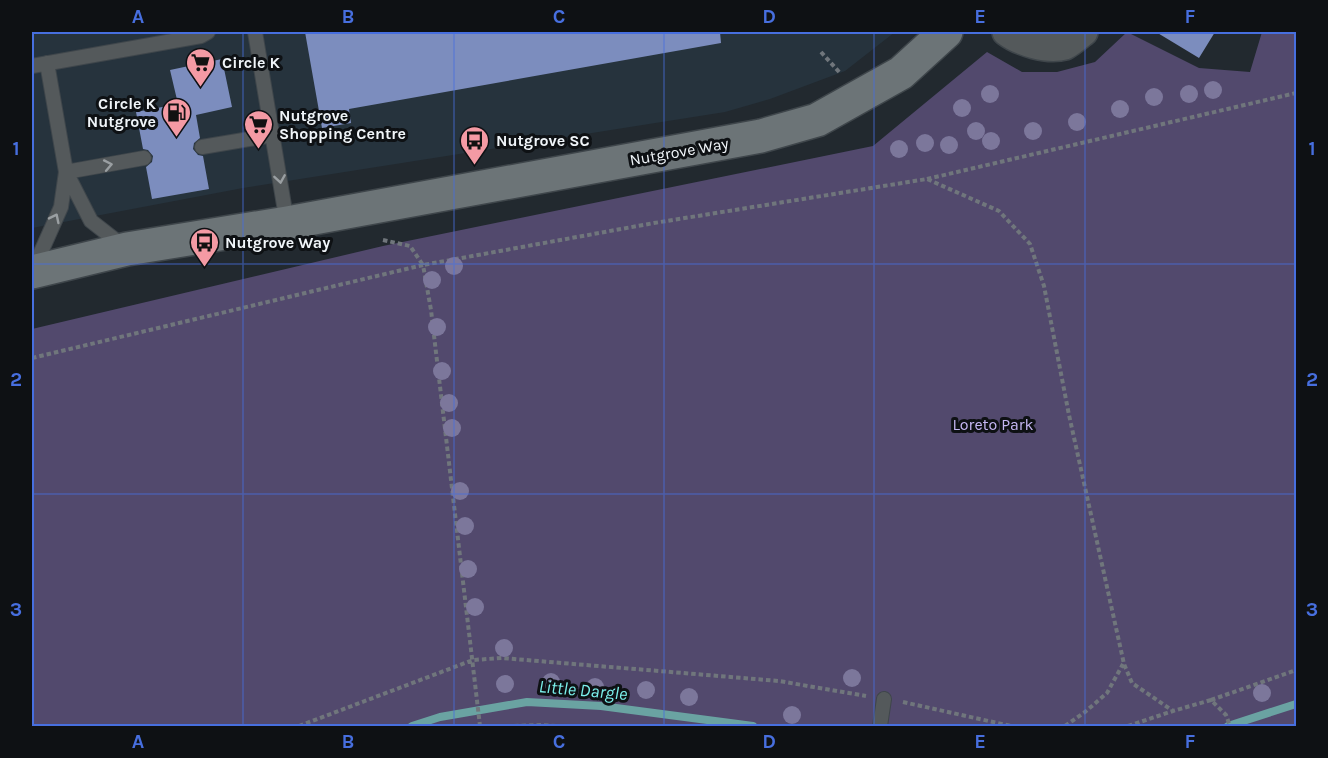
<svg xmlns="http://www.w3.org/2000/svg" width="1328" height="758" font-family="Karla,sans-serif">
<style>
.built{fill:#26333d}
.green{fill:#52496d}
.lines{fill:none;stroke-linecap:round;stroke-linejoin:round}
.stream{stroke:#6aa3a2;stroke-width:8}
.building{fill:#7c8dbe}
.lane-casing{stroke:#3f464b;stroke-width:16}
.street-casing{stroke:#3f464b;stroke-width:30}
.secondary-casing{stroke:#3f464b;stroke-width:36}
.path{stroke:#70767c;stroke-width:4;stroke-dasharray:4.5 3;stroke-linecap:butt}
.lane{stroke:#54595b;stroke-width:14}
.street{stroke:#54595b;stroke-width:27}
.secondary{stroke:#6c7477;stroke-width:33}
.tree{fill:#7c779b}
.oneway{stroke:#9a9fa2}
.grid{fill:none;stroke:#476fdf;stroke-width:1.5;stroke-opacity:0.55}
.labels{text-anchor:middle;stroke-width:6;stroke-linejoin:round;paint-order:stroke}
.poi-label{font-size:16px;font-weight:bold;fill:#f0f5f9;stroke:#0e1114;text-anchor:start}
.street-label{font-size:16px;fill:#f0f5f9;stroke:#0e1114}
.park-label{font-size:16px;fill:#c5b7f3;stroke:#0e1114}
.water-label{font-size:18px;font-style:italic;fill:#7cf1ec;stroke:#0e1114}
.neatline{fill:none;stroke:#476fdf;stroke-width:2}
.grid-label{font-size:20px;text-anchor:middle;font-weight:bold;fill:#476fdf}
</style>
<rect width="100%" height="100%" fill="#22292f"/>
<path class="built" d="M 32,32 L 895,32 L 845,71 L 770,99 L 725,112 L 243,188 L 32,228 Z"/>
<path class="green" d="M 1127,32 L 1199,68 L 1250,72 L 1262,32 L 1296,32 L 1296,726 L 32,726 L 32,329 L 383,246 L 873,146 L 987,52 L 1022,72 L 1057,72 L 1095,62 Z"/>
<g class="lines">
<path class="stream" d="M 412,726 L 440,717 L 527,702 L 601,706 L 753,726
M 1228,726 L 1296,704"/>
</g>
<path class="building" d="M 305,32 L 720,32 L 721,43 L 349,109 L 351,123 L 322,128 Z
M 1156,32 L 1215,32 L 1199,58 Z
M 222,59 L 232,107 L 196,115 L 200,138 L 194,143 L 193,149 L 198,155 L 203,156 L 209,189 L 152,199 L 146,167 L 152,162 L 153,156 L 148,150 L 143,149 L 136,112 L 178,104 L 170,70 Z"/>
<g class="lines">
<defs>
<path id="lane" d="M 255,32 L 287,223
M 32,66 L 201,36 L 208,32
M 202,147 L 273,135
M 123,246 L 91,221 L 66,172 L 144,158
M 33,270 L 61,207 L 66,172 L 47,63
M 880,726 L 884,699"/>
<path id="street" d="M 1006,32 C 1019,42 1047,51 1065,46 C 1071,43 1079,36 1084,32"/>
<path id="secondary" d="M 32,272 L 127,249 L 287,223 L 761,136 L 817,120 L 901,73 L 946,32"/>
</defs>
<use href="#lane" class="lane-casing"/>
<use href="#street" class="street-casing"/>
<use href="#secondary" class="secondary-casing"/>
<path class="path" d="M 821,52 L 840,73
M 927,179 L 1296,93
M 383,240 L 410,246 L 423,265 L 654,223 L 927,179 L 999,211 L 1030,244 L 1044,286 L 1069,415 L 1124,664 L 1132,683 L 1173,711
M 32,358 L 423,265 L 431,310 L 480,726
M 1211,700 L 1296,670
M 903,702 L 1011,726
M 299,726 L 473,660 L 502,658 L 779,681 L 866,696
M 514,726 L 541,725 L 557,726
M 1065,726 L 1085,712 L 1107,693 L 1123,664
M 1128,726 L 1173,711 L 1211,700 L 1226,715 L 1230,726"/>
<use href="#lane" class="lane"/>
<use href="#street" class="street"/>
<use href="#secondary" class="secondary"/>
</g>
<g class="tree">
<circle cx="1213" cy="90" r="9"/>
<circle cx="990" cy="94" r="9"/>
<circle cx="1189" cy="94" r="9"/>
<circle cx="1154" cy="97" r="9"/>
<circle cx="962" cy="108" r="9"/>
<circle cx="1120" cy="109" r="9"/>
<circle cx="1077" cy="122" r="9"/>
<circle cx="976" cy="131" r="9"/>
<circle cx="1033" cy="131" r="9"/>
<circle cx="991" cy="141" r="9"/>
<circle cx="925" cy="143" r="9"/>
<circle cx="949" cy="145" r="9"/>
<circle cx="899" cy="149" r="9"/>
<circle cx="454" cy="266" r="9"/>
<circle cx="432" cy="280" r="9"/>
<circle cx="437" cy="327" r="9"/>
<circle cx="442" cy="371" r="9"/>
<circle cx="449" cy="403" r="9"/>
<circle cx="452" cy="428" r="9"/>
<circle cx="460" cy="491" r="9"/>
<circle cx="465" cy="526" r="9"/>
<circle cx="468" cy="569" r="9"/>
<circle cx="475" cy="607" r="9"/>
<circle cx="504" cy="648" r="9"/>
<circle cx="852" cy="678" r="9"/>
<circle cx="551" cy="682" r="9"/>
<circle cx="505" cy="684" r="9"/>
<circle cx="595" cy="687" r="9"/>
<circle cx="646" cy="690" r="9"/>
<circle cx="1262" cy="693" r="9"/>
<circle cx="689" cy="697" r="9"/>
<circle cx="792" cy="715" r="9"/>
</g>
<defs><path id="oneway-chevron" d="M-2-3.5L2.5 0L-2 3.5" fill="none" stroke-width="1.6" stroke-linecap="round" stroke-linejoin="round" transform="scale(1.5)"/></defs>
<g class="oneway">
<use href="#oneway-chevron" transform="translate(108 165) rotate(-11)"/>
<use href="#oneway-chevron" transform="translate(280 179) rotate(81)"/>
<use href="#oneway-chevron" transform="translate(55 218) rotate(-64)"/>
</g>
<path class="grid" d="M 243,32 L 243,726M 454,32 L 454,726M 664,32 L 664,726M 874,32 L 874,726M 1085,32 L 1085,726M 32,264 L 1296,264M 32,494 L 1296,494"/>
<defs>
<symbol id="supermarket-pin" viewBox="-11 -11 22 30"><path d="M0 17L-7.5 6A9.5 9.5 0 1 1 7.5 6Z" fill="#f49aa4" stroke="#0e1114"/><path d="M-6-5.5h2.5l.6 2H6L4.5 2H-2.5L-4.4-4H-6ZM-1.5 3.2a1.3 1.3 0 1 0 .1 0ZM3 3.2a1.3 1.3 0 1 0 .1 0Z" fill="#111"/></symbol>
<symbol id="fuel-pin" viewBox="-11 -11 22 30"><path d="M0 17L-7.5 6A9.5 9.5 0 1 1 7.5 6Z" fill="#f49aa4" stroke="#0e1114"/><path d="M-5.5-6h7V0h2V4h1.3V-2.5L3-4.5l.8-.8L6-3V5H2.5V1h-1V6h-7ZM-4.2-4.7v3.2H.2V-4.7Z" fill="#111"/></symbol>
<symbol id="bus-pin" viewBox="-11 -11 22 30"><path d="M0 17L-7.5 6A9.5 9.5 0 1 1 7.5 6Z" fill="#f49aa4" stroke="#0e1114"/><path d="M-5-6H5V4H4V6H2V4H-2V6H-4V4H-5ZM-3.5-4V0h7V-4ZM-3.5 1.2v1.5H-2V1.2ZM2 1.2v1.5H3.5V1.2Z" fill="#111"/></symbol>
</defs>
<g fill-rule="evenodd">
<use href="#supermarket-pin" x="184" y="46" width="33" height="45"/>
<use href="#fuel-pin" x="160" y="96" width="33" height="45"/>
<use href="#supermarket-pin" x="242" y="108" width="33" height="45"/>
<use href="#bus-pin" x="458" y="124" width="33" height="45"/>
<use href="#bus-pin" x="188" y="226" width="33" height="45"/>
</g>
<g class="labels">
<g class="poi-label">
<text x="222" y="68">Circle K</text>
<text x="156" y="109" text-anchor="end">Circle K<tspan x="156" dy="18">Nutgrove</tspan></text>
<text x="279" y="121">Nutgrove<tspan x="279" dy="18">Shopping Centre</tspan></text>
<text x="496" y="146">Nutgrove SC</text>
<text x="225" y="248">Nutgrove Way</text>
</g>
<g class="street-label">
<text transform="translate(679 151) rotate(-10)" y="6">Nutgrove Way</text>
</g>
<g class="park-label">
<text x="993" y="430">Loreto Park</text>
</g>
<g class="water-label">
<text transform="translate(583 690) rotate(5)" y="6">Little Dargle</text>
</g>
</g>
<rect width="1328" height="758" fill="none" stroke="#0e1114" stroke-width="66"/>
<rect x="33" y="33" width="1262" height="692" class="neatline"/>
<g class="grid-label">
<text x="138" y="23">A</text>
<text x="348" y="23">B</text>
<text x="559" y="23">C</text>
<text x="769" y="23">D</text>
<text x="980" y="23">E</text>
<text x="1190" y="23">F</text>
<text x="16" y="155">1</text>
<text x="1312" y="155">1</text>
<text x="16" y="386">2</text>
<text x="1312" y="386">2</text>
<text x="16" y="616">3</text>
<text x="1312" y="616">3</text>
<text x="138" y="748">A</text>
<text x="348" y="748">B</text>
<text x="559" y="748">C</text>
<text x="769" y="748">D</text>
<text x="980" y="748">E</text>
<text x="1190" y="748">F</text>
</g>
</svg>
